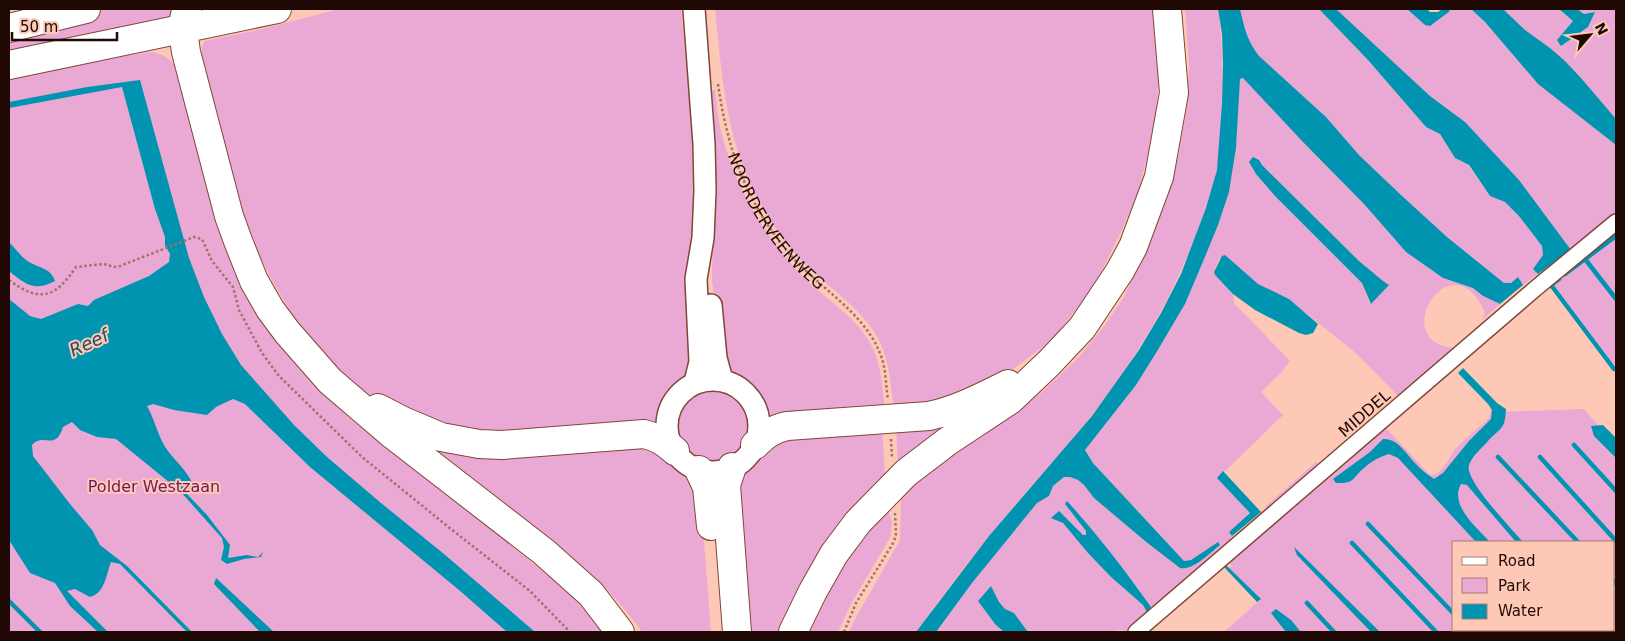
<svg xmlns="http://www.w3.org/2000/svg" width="1625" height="641" font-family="'DejaVu Sans',sans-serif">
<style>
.green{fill:#eaa8d5;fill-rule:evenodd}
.water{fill:#0094b1}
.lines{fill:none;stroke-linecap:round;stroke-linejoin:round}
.stream{stroke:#0094b1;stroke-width:4.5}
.street-casing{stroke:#7f4734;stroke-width:18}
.secondary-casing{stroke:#7f4734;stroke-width:24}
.highway-casing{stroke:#7f4734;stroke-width:30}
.path{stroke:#9b7367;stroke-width:2.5;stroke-dasharray:2.5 2.5;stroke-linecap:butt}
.street{stroke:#fff;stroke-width:15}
.secondary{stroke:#fff;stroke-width:21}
.highway{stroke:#fff;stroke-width:28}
.labels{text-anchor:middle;stroke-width:4;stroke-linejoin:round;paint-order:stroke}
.street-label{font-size:16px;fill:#200904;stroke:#fec8b7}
.park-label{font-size:16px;fill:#6e175b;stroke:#fec8b7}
.water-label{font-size:18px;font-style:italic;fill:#21525f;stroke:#fec8b7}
</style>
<rect width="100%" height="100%" fill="#fec8b7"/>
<path class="green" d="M 105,9 L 174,9 L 172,25 L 9,53 L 9,40 L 80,15 Z
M 339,9 L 681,9 L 692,126 L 693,215 L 690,283 L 694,362 L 686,380 L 666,400 L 662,409 L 659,428 L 483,439 L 373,397 L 356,385 L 337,370 L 298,325 L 268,273 L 251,236 L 239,199 L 202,55 L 202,46 L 205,41 L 262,29 Z
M 715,9 L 1154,9 L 1158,46 L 1158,86 L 1155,120 L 1148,154 L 1138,192 L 1121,232 L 1100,274 L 1082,302 L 1061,329 L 1044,346 L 1004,376 L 962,398 L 894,411 C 891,388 890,365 881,344 C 866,311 830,289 805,264 C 789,249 775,229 764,210 C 727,151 722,77 715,9 Z
M 1185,9 L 1218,9 C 1224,50 1223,92 1220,133 C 1219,146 1219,159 1217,171 C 1213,192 1205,212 1197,232 C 1172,299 1136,359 1092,415 C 1075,437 1056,457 1038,478 C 995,528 954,579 916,632 L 849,632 L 855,619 L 900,540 L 901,498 L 918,481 L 1041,393 L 1079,357 L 1105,325 L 1124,297 L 1167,199 L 1179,153 L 1187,107 L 1189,64 Z
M 1240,9 L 1319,9 L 1368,60 L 1426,127 L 1440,134 L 1455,158 L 1468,165 L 1490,196 L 1505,202 L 1519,216 L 1542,246 L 1543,255 L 1533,269 L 1538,274 L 1523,285 L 1518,277 L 1511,283 L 1504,283 L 1447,237 L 1401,195 L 1359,155 L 1326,117 L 1259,56 C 1246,38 1245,29 1240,9 Z
M 1336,9 L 1407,9 L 1425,25 L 1450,11 L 1447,9 L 1471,9 L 1485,22 L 1538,84 L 1616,145 L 1616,216 L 1571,250 L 1519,180 L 1465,122 L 1430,96 Z
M 1503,9 L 1559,9 L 1573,21 L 1557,40 L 1588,27 L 1594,12 L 1584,14 L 1577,9 L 1616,9 L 1616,119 L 1581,78 L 1565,61 L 1550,48 L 1525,30 Z
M 151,52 C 163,54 169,58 177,67 L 203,170 L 318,386 L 349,418 L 466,509 L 572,595 L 604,632 L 9,632 L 9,74 Z
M 1243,78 L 1364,204 L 1406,252 L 1443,278 L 1473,288 L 1483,296 L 1500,304 L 1482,320 L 1485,313 C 1453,236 1386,341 1453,348 L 1399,397 L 1358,355 L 1305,312 L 1258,284 L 1246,275 L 1219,259 L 1214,271 L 1215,275 L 1233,294 L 1234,303 L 1290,361 L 1279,375 L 1261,392 L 1283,415 L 1218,478 L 1250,513 L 1229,532 L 1235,540 L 1194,575 L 1183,581 L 1163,598 L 1160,607 L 1130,631 L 1118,630 L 1115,632 L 1028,632 L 1014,613 L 1005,609 L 999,602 L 991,586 L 978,601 L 995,624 L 1004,632 L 936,632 L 972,583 L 1037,503 L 1049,496 L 1053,486 L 1064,477 L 1070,477 L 1078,480 L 1084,485 L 1094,498 L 1145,541 L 1185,569 L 1203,559 L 1218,542 L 1191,560 L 1184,561 L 1093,463 L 1085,450 L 1136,385 L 1156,353 L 1185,304 L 1202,264 L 1229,192 L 1236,148 L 1239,88 L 1240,79 ZM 1259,160 L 1262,165 L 1359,261 L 1383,281 L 1389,285 L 1370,304 L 1362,283 L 1275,196 L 1256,174 L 1249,162 ZM 1065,504 L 1079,514 L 1137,587 L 1151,607 L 1147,612 L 1143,605 L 1111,577 L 1088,553 L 1063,523 L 1083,535 L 1086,535 L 1086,531 Z
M 715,90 C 717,104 718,120 722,135 C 735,185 760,228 794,267 C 821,299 867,319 878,362 C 882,378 883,395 885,411 L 765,422 L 754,397 L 748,389 L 733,379 L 726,369 L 718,330 L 712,280 L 713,207 L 715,135 L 712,91 Z
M 1616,231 L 1616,370 L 1550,282 Z
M675 427a37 37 0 1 1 74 0a37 37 0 1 1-74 0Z
M 1489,403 L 1498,412 L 1584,409 L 1616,446 L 1616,632 L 1224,632 L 1260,600 L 1229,568 L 1232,566 L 1229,562 L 1305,499 L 1386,428 L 1430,475 L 1437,474 L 1445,465 L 1455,449 L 1489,418 L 1491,410 ZM 1454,542 L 1614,542 L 1614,630 L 1454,630 Z
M 969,411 L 898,466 L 896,426 Z
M 882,427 L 885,475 L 862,500 L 786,632 L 747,632 L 737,470 L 750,460 L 756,452 L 776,437 Z
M 638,442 L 668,459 L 675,465 L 690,475 L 700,490 L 711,632 L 642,632 C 610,586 567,552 524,518 C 495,495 465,472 436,449 Z
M 1316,462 L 1322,467 L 1269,513 L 1265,507 Z
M 888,510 L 892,522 L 890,538 L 852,602 L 838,632 L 809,632 L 820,602 L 849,556 L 868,532 Z"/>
<path class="water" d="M 1218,9 L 1240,9 C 1245,29 1246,38 1259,56 L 1326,117 L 1359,155 L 1401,195 L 1447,237 L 1504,283 L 1511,283 L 1518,277 L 1523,285 L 1500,304 L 1483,296 L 1473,288 L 1443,278 L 1406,252 L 1364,204 L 1304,143 L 1243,78 L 1240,79 L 1236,148 L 1229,192 L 1218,225 L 1202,264 L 1185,304 L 1156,353 L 1136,385 L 1085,450 L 1093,463 L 1184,561 L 1191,560 L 1218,542 L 1220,545 C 1211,552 1193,571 1180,568 L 1145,541 L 1094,498 L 1084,485 L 1078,480 L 1070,477 L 1064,477 L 1053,486 L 1049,496 L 1037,503 L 972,583 L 936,632 L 916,632 L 989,536 L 1092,416 L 1139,350 L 1161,313 L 1181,274 L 1206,208 L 1217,170 L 1222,103 L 1223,64 L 1222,34 Z
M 1319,9 L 1336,9 L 1430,96 L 1465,122 L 1519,180 L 1571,250 L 1538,274 L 1533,269 L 1543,255 L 1542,246 L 1519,216 L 1505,202 L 1490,196 L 1469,165 L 1455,158 L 1440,134 L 1426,127 L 1368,60 Z
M 1407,9 L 1427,9 L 1430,12 L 1438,12 L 1442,9 L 1447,9 L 1450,11 L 1430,26 L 1425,25 Z
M 1471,9 L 1503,9 L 1525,30 L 1550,48 L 1565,61 L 1581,78 L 1616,119 L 1616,145 L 1538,84 L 1485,22 Z
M 1559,9 L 1577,9 L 1584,14 L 1595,12 L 1588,27 L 1561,46 L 1557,40 L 1573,21 Z
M 140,80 L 189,258 L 204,297 L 222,334 L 241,365 L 294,425 L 327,457 L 381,503 L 444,554 L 535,632 L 507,632 L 459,590 L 310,467 L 245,404 L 233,399 L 216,407 L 207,415 L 174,410 L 153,404 L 147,406 C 154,418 157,433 164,445 C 173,460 188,470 194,487 L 191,492 L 187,494 L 207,515 L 230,545 L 228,558 L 247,555 L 258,557 L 263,552 L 261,557 L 244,559 L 227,564 L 221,560 L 224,547 L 222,538 L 180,491 L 116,439 L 97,437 L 80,430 L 72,422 L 63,427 C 55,452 44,432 32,445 L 33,456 L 70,504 L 92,530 L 100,545 L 127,566 L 192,632 L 187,632 L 120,564 L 111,562 C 106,575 105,593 90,597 L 75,589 L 67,591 L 108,632 L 98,632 L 70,606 L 55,583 L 30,573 L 9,540 L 9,299 L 30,316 L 41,319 L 78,304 L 88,306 L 94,300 L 149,276 L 169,262 L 170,254 L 165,245 L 165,237 L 155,209 L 122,87 L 9,108 L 9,102 L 87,87 Z
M 1253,157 L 1259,160 L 1262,165 L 1359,261 L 1383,281 L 1389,285 L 1371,304 L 1362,283 L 1275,196 L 1256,174 L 1249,162 Z
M 9,242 C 15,248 22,258 29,262 C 39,268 51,268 55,281 C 34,292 25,284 9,271 Z
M 1225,255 L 1258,284 L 1289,299 L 1318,324 L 1313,333 L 1306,335 L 1299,333 L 1255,310 L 1233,294 L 1215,275 L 1214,272 L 1222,256 Z
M 1463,368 L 1497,403 L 1506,409 C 1505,430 1501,427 1488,441 C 1482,448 1472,456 1469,465 C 1464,480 1512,529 1523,542 L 1516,542 L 1467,485 L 1461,484 C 1449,505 1477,528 1490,542 L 1476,542 L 1398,458 L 1389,454 C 1379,457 1372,461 1364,468 C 1352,478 1355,484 1336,483 L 1333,479 L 1370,452 L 1383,439 C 1398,438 1406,454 1415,463 C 1420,469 1427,474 1434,479 L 1443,473 L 1469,441 L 1491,419 L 1492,410 L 1488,404 L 1458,373 Z
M 1603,425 L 1616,438 L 1616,458 L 1594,436 L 1591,426 Z
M 1223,471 L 1261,512 L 1232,536 L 1229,532 L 1250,513 L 1217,478 Z
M 1067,501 C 1097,534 1125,570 1151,607 L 1147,612 L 1143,605 L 1111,577 L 1088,553 L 1063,523 L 1051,518 L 1059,511 L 1083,535 L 1086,535 L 1086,531 L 1065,504 Z
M 1294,547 L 1380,632 L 1371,632 L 1297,555 Z
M 1226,565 L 1229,568 L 1261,599 L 1257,602 L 1224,567 Z
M 216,578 L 274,632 L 260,632 L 214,584 Z
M 991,586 L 999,602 L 1005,609 L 1014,613 L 1028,632 L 1004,632 L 995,624 L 978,601 Z
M 1276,609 L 1291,620 L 1301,632 L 1286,632 L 1271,613 Z"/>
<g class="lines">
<path class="stream" d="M 1585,259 L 1616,299
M 1565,274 L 1616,236
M 1559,279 L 1551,285 L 1614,369
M 1574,445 L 1616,491
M 1498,457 L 1578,542
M 1540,457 L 1616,541
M 1368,524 L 1454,614
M 1352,543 L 1436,632
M 1614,581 L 1616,584
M 9,601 L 40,632
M 1307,603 L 1334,632
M 1469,630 L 1472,632"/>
<defs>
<path id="street" d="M 1136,632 L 1536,288 L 1616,222"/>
<path id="secondary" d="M 694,9 L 704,144 L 705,191 L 703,238 L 696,279 L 700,362 L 695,382
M 711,305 L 716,358 L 722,380
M667 426a46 46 0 1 1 92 0a46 46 0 1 1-92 0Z"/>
<path id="highway" d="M 187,9 C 181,23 184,37 186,52 L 229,216 L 238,241 L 254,281 L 270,309 L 287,332 L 330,381 L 393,435 L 544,552 L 591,594 L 620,632
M 9,28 L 86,9
M 9,65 L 277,9
M 378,408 L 403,421 L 441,437 L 479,444 L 502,445 L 644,434 C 657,437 665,442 675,451
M 755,445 C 765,435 773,429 787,426 L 929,416 C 957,410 982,397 1008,384
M 732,467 L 726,485 L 737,632
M 699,470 L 707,487 L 711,526
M 793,632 L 813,591 L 834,554 L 858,522 L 906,473 L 948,441 L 1010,400 L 1049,363 L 1082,328 L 1120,271 L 1133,247 L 1159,177 L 1174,93 L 1167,9"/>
</defs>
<use href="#street" class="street-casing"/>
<use href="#secondary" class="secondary-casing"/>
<use href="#highway" class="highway-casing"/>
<g class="path">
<path id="s1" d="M 718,84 C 727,148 746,201 787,251 C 817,288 869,313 883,362 C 886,374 886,387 888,400"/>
<path d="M 9,280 C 40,303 55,298 76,267 L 104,264 L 114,267 L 120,266 L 194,237 L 202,239 L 212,261 L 233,287 L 239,310 L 262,353 L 279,376 L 362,457 L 451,529 L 530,591 L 570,632"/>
<path d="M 891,439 L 892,458"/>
<path d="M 844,632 L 856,603 L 892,545 L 896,536 L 895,513"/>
</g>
<use href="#street" class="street"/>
<use href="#secondary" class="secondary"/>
<use href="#highway" class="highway"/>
</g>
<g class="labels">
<g class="street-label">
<text dy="6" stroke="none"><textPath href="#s1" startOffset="152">NOORDERVEENWEG</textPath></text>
<text transform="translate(1364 413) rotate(-41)" y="6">MIDDEL</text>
</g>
<g class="park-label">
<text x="154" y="492">Polder Westzaan</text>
</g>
<g class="water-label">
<text transform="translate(89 343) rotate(-25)" y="6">Reef</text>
</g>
</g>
<rect width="1625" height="641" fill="none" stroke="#200904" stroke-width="20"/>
<rect x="1452" y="541" width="162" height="90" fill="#fec8b7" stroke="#a57c6f"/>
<rect x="1462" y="557" width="25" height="8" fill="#ffffff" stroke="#a57c6f"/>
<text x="1498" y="566" font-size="15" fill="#200904">Road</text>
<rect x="1462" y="578" width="25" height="15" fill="#eaa8d5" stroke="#a57c6f"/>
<text x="1498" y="591" font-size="15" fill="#200904">Park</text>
<rect x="1462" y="604" width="25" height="15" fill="#0094b1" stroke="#a57c6f"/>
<text x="1498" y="616" font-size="15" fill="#200904">Water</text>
<g transform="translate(1590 35) rotate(62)" stroke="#fec8b7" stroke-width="4" paint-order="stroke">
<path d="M0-4L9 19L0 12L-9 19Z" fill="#200904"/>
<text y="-8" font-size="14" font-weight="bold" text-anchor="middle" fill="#200904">N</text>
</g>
<path d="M12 32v8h105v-8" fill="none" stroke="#200904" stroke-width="2.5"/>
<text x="20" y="32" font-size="15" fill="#200904" stroke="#fec8b7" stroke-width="4" paint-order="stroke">50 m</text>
</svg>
